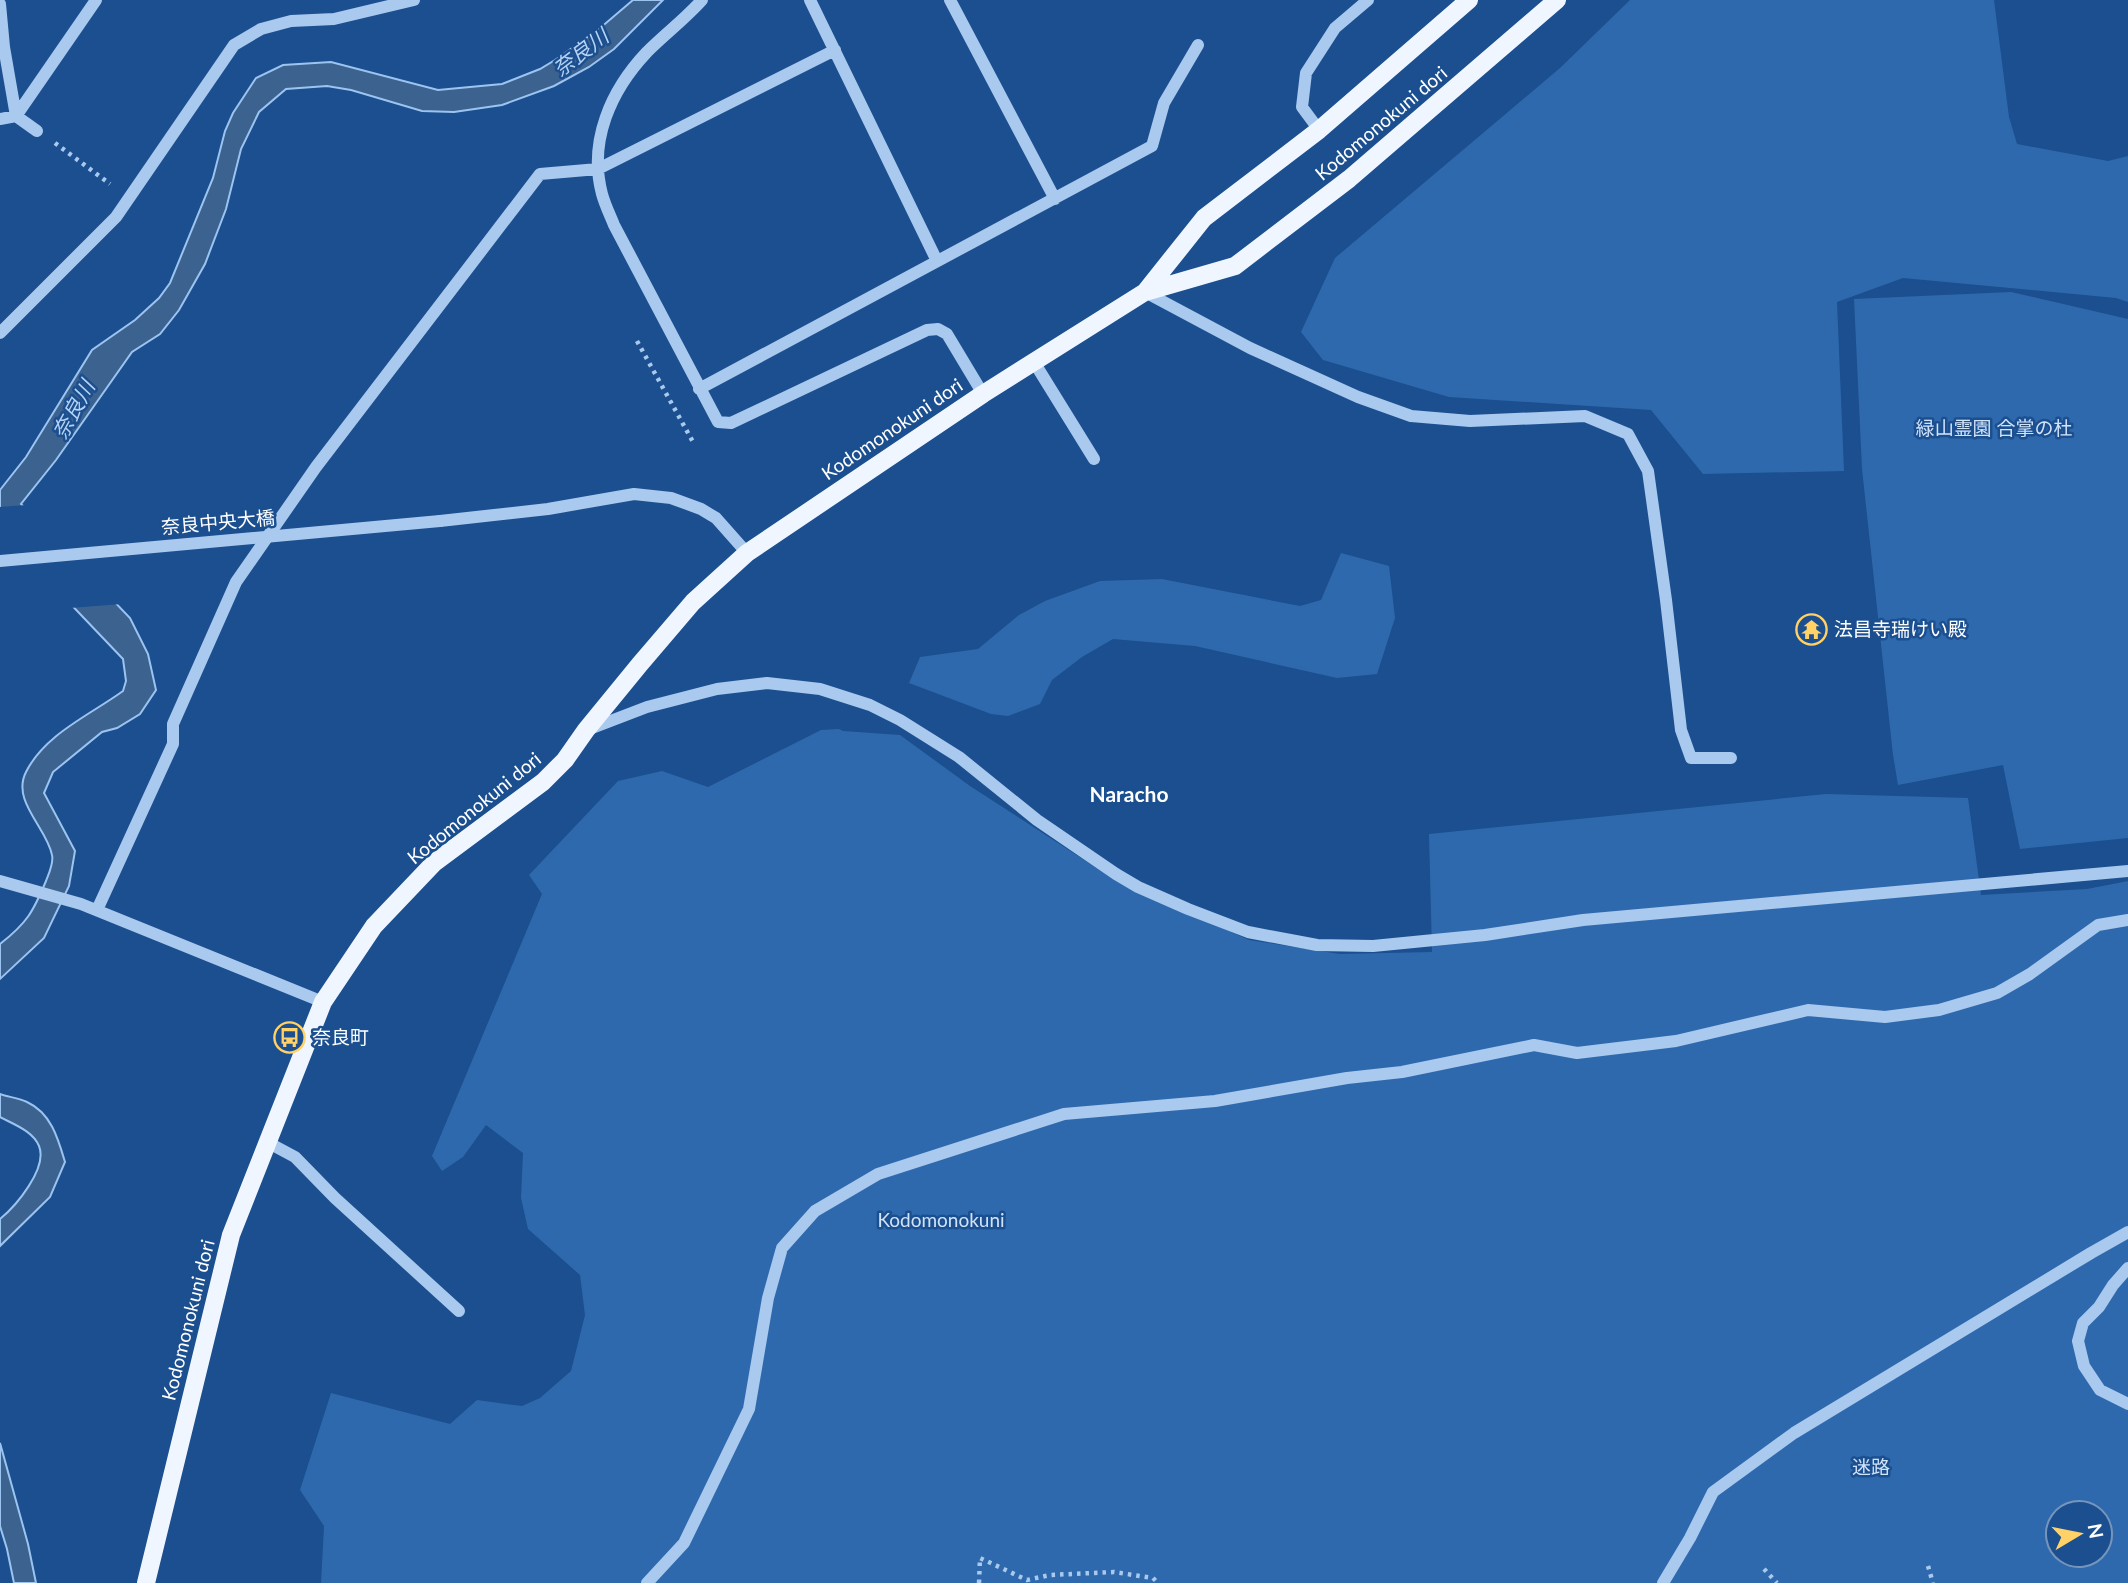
<svg xmlns="http://www.w3.org/2000/svg" width="2128" height="1583" font-family="Lato,'Noto Sans JP',sans-serif">
<style>
.green{fill:#2e69ad;fill-rule:evenodd}
.water{fill:#3c6290;stroke:#9cc4f0;stroke-width:2}
.pier{fill:#1b4f8f}
.lines{fill:none;stroke-linecap:round;stroke-linejoin:round}
.path{stroke:#a9c9ee;stroke-width:4.5;stroke-dasharray:3.5 5;stroke-linecap:butt}
.minor{stroke:#a9c9ee;stroke-width:12}
.major{stroke:#f0f6ff;stroke-width:18}
.minor-bridge{stroke:#a9c9ee;stroke-width:12}
.labels{text-anchor:middle;stroke-width:5;stroke-linejoin:round;paint-order:stroke}
.street-label{font-size:19px;fill:#fff;stroke:#1b4f8f}
.park-label{font-size:19px;fill:#cfe3fa;stroke:#1b4f8f}
.poi-label{font-size:19px;fill:#fff;stroke:#1b4f8f;text-anchor:start}
.water-label{font-size:21px;font-style:italic;fill:#b5d3f5;stroke:#1b4f8f}
.neighbourhood-label{font-size:21px;font-weight:bold;fill:#fff;stroke:#1b4f8f}
</style>
<rect width="100%" height="100%" fill="#1b4f8f"/>
<path class="green" d="M 1630,0 L 1994,0 L 2009,117 L 2017,144 L 2108,161 L 2128,156 L 2128,302 L 2116,298 L 1903,278 L 1837,302 L 1844,471 L 1703,474 L 1651,410 L 1449,397 L 1323,360 L 1301,332 L 1335,258 L 1560,68 Z
M 2011,292 L 2128,319 L 2128,838 L 2020,849 L 2003,765 L 1898,785 L 1893,755 L 1862,469 L 1854,299 Z
M 1341,553 L 1389,566 L 1395,618 L 1377,674 L 1337,678 L 1195,646 L 1113,639 L 1082,657 L 1052,680 L 1040,704 L 1008,716 L 991,714 L 909,683 L 920,657 L 978,649 L 1019,615 L 1045,601 L 1100,581 L 1162,579 L 1300,606 L 1321,600 Z
M 839,729 L 843,731 L 900,735 L 970,786 L 1112,878 L 1249,940 L 1340,954 L 1432,952 L 1429,834 L 1826,794 L 1968,798 L 1981,895 L 2087,889 L 2128,881 L 2128,1583 L 321,1583 L 324,1526 L 300,1490 L 331,1393 L 450,1424 L 477,1400 L 522,1406 L 540,1398 L 571,1371 L 585,1315 L 580,1275 L 528,1229 L 521,1198 L 523,1153 L 486,1125 L 463,1157 L 442,1171 L 432,1156 L 542,894 L 529,875 L 618,781 L 662,771 L 708,787 L 821,730 ZM 2058,1513 L 2100,1513 L 2100,1555 L 2058,1555 Z"/>
<path class="water" d="M 633,0 L 663,0 L 614,49 L 589,67 L 554,86 L 502,105 L 454,112 L 422,111 L 351,90 L 327,86 L 286,89 L 259,112 L 241,149 L 226,209 L 205,264 L 179,310 L 160,334 L 132,352 L 56,460 L 21,504 L 130,618 L 148,654 L 156,690 L 140,714 L 117,728 L 102,732 L 53,772 L 44,793 L 75,851 L 69,886 L 44,938 L 0,979 L 0,944 C 27,923 33,912 46,881 C 49,873 54,863 52,855 C 47,828 11,801 26,772 C 45,734 90,715 123,691 L 126,681 L 123,659 L 0,530 L 0,490 L 26,457 L 92,350 L 135,320 L 159,298 L 170,283 L 213,178 L 225,131 L 233,113 L 256,78 L 283,65 L 331,62 L 438,90 L 502,84 L 540,69 L 555,60 L 599,29 Z
M 0,1094 C 8,1097 19,1098 27,1102 C 51,1113 58,1138 65,1162 L 50,1197 L 0,1246 L 0,1219 C 16,1206 48,1168 39,1146 C 33,1131 13,1124 0,1117 Z
M 0,1443 L 28,1544 L 36,1583 L 14,1583 L 7,1549 L 0,1526 Z"/>
<path class="pier" d="M 26,505 L 122,604 L 70,608 L 0,535 L 0,507 Z"/>
<g class="lines">
<path class="path" d="M 55,143 L 110,184
M 637,341 L 693,442
M 1928,1566 L 1933,1583
M 1764,1569 L 1777,1583
M 979,1583 L 980,1558 L 1027,1580 L 1050,1575 L 1114,1572 L 1153,1578 L 1158,1583"/>
<path class="minor" d="M 702,0 C 685,19 665,34 647,52 C 611,90 588,141 602,194 C 605,205 610,215 614,225 L 718,422 L 731,423 L 927,330 L 938,329 L 947,334 L 983,394
M 810,0 L 937,261
M 950,0 L 1055,199
M 0,4 L 4,47 L 16,116 L 37,131
M 0,119 L 16,116 L 96,0
M 1319,130 L 1302,107 L 1306,73 L 1335,28 L 1368,0
M 1145,292 L 1250,348 L 1358,397 L 1411,416 L 1470,421 L 1585,416 L 1628,434 L 1648,471 L 1666,600 L 1681,730 L 1691,758 L 1731,758
M 0,333 L 116,217 L 234,45 L 261,29 L 291,21 L 334,19 L 414,0
M 1034,362 L 1094,459
M 699,389 L 1152,146 L 1164,103 L 1198,45
M 440,521 L 548,509 L 634,494 L 671,498 L 701,509 L 716,518 L 747,553
M 587,730 L 647,707 L 717,689 L 767,683 L 820,689 L 870,705 L 900,720 L 959,757 L 1037,820 L 1116,874 L 1138,887 L 1188,909 L 1248,932 L 1317,945 L 1373,946 L 1485,935 L 1583,920 L 2128,871
M 0,881 L 81,904 L 323,1002
M 97,910 L 173,744 L 173,724 L 236,582 L 316,467 L 540,174 L 598,169 L 835,50
M 267,1142 L 295,1157 L 335,1198 L 459,1311
M 2128,1268 L 2113,1285 L 2099,1307 L 2083,1323 L 2078,1341 L 2084,1366 L 2100,1390 L 2128,1404
M 647,1583 L 684,1543 L 749,1409 L 768,1298 L 782,1248 L 815,1211 L 878,1174 L 1064,1114 L 1215,1101 L 1347,1078 L 1402,1072 L 1534,1045 L 1577,1053 L 1676,1041 L 1808,1010 L 1885,1017 L 1939,1010 L 1997,993 L 2030,974 L 2098,925 L 2128,920
M 1663,1583 L 1690,1538 L 1713,1492 L 1794,1433 L 2091,1253 L 2128,1232"/>
<path class="major" d="M 1145,292 L 1204,218 L 1319,130 L 1469,0
M 146,1583 L 231,1235 L 323,1002 L 374,926 L 434,863 L 543,782 L 565,760 L 586,730 L 640,664 L 693,602 L 747,553 L 983,394 L 1145,292 L 1235,266 L 1349,179 L 1557,0"/>
<path class="minor-bridge" d="M 0,561 L 440,521"/>
</g>
<defs>
<symbol id="temple-ring" viewBox="-11 -11 22 22"><circle r="9.5" fill="#1b4f8f" stroke="#ffd166" stroke-width="1.5"/><path d="M0-6L5-2H3V0L6.5 2.5H4V6H1.5V3h-3V6H-4V2.5H-6.5L-3 0V-2H-5Z" fill="#ffd166"/></symbol>
<symbol id="bus-ring" viewBox="-11 -11 22 22"><circle r="9.5" fill="#1b4f8f" stroke="#ffd166" stroke-width="1.5"/><path d="M-5-6H5V4H4V6H2V4H-2V6H-4V4H-5ZM-3.5-4V0h7V-4ZM-3.5 1.2v1.5H-2V1.2ZM2 1.2v1.5H3.5V1.2Z" fill="#ffd166"/></symbol>
</defs>
<g fill-rule="evenodd">
<use href="#temple-ring" x="1794" y="612" width="35" height="35"/>
<use href="#bus-ring" x="272" y="1020" width="35" height="35"/>
</g>
<g class="labels">
<g class="street-label">
<text transform="translate(1381 123) rotate(-40)" y="7">Kodomonokuni dori</text>
<text transform="translate(892 429) rotate(-34)" y="7">Kodomonokuni dori</text>
<text transform="translate(218 522) rotate(-5)" y="7">奈良中央大橋</text>
<text transform="translate(474 808) rotate(-39)" y="7">Kodomonokuni dori</text>
<text transform="translate(188 1320) rotate(-76)" y="7">Kodomonokuni dori</text>
</g>
<g class="park-label">
<text x="1994" y="435">緑山霊園 合掌の杜</text>
<text x="941" y="1227">Kodomonokuni</text>
<text x="1871" y="1474">迷路</text>
</g>
<g class="poi-label">
<text x="1834" y="636">法昌寺瑞けい殿</text>
<text x="312" y="1044">奈良町</text>
</g>
<g class="water-label">
<text transform="translate(581 53) rotate(-37)" y="7">奈良川</text>
<text transform="translate(74 410) rotate(-61)" y="7">奈良川</text>
</g>
<g class="neighbourhood-label">
<text x="1129" y="802">Naracho</text>
</g>
</g>
<g transform="translate(2079 1534) rotate(80)"><circle r="33" fill="#1b4f8f" stroke="#7695bc" stroke-width="2"/>
<path d="M0-5L12 26L0 18L-12 26Z" fill="#ffd166"/>
<text y="-10" font-size="19" font-weight="bold" text-anchor="middle" fill="#ffffff">N</text>
</g>
</svg>
